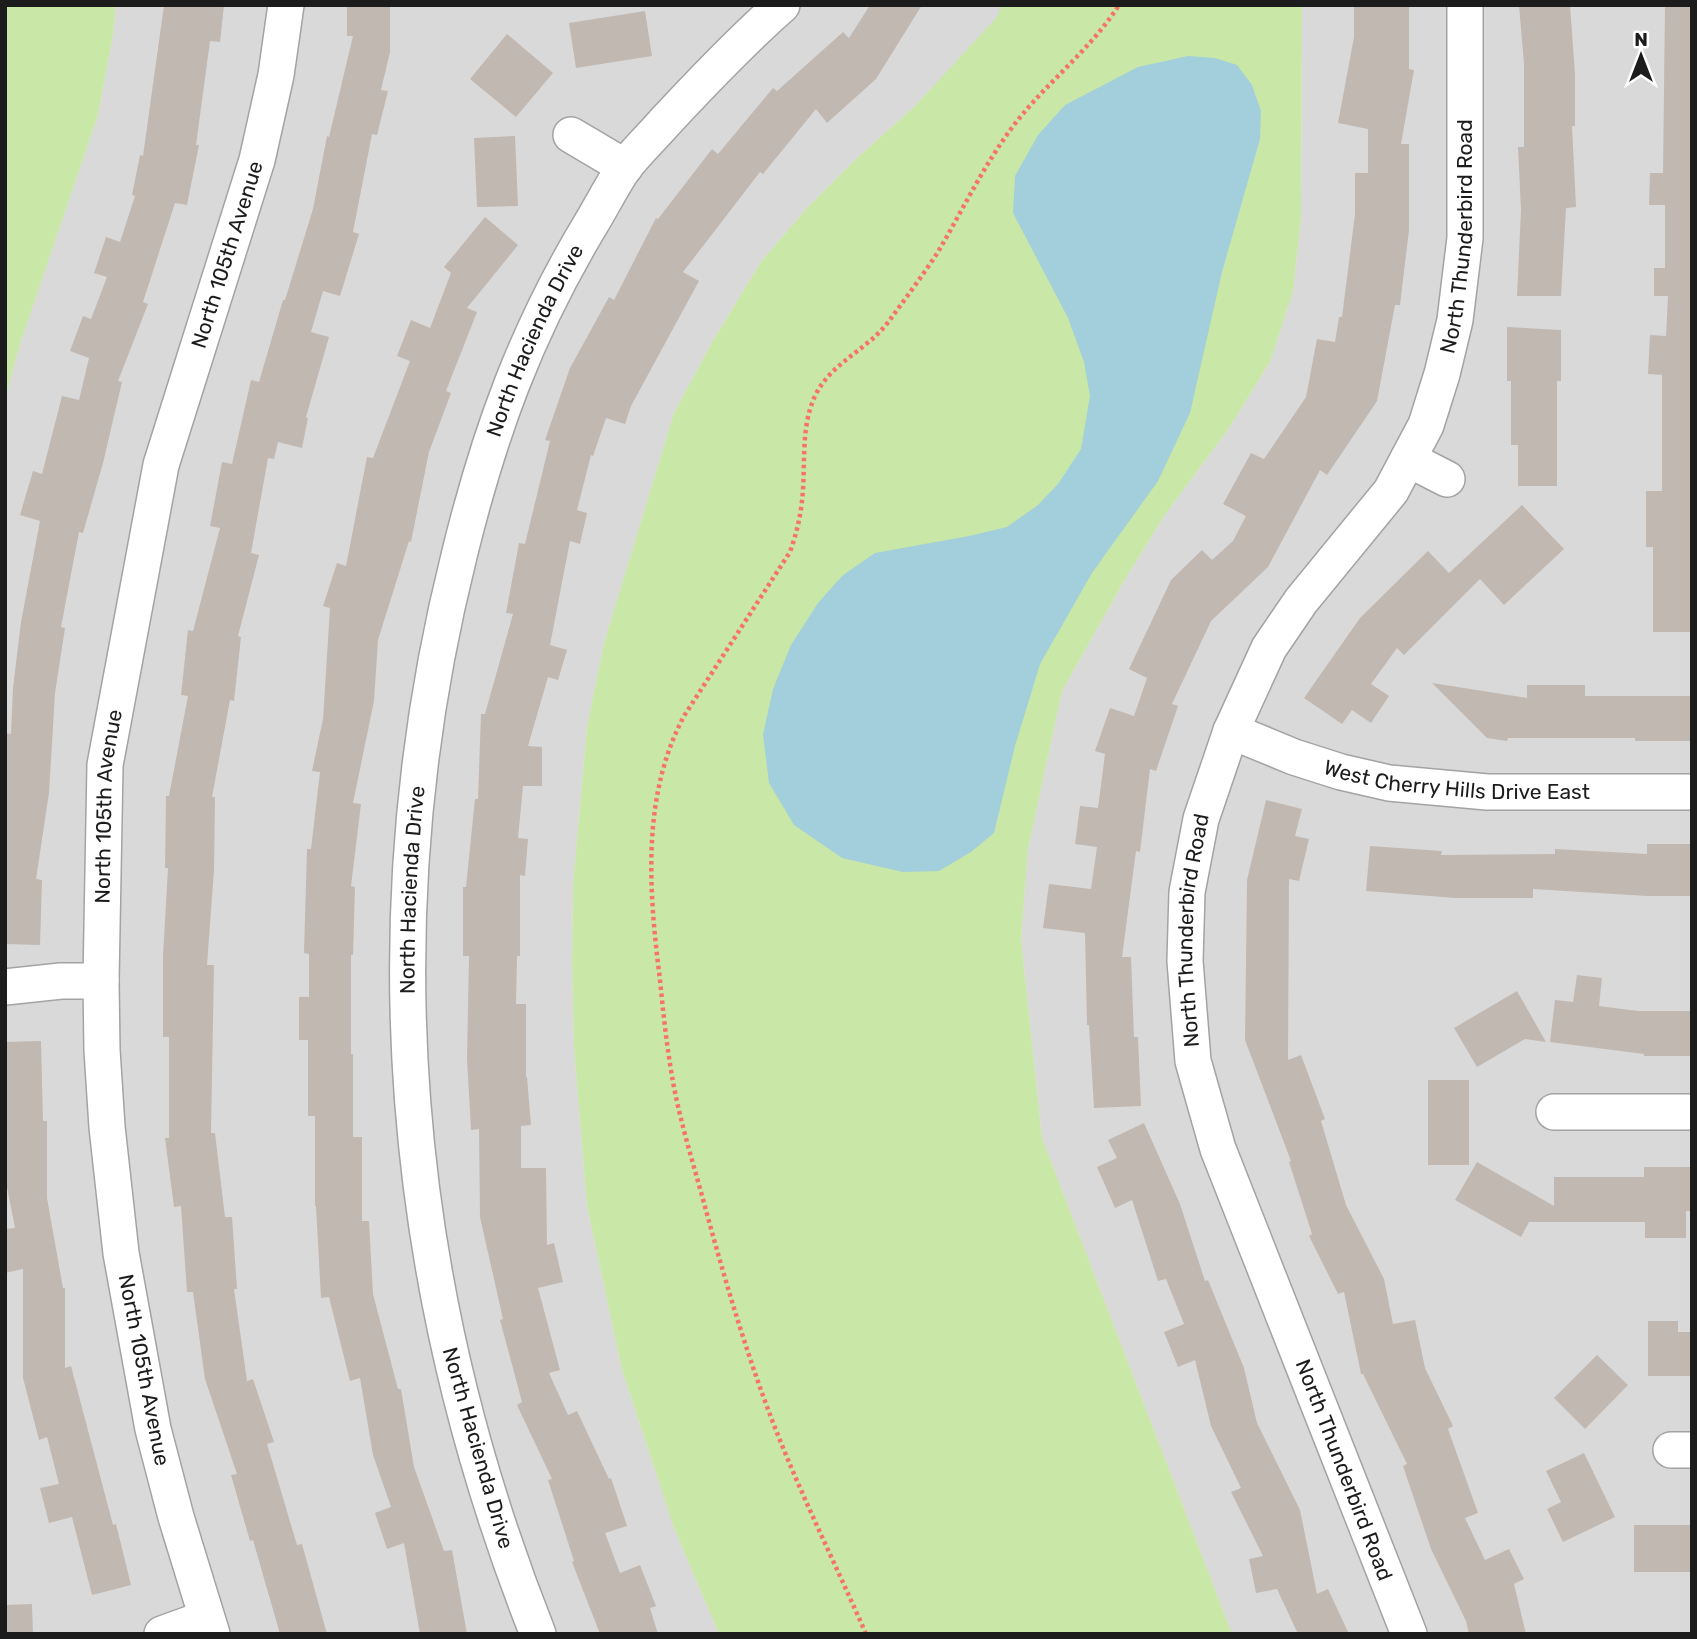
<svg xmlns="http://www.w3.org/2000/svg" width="1697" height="1639" font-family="Rubik,sans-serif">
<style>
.residential{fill:#dad9d9}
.grass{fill:#c9e7a7}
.water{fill:#a2cfdb}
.building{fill:#c1b8b1}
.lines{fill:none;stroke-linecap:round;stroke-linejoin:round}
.minor-casing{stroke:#a3a3a3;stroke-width:38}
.path{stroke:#f77268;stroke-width:4.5;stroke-dasharray:3.5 3.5;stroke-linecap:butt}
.minor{stroke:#fff;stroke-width:35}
.labels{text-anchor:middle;stroke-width:5;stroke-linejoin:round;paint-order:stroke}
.street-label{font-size:21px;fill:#1c1c1c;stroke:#fff}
</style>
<rect width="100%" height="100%" fill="#ede9e1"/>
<path class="residential" d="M 116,5 L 1002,5 L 998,17 L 914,107 L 858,157 L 807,208 L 760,263 L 711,344 L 674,413 L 604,643 L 587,727 L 573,885 L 572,965 L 574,1047 L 587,1206 L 622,1370 L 674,1528 L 719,1634 L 5,1634 L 5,399 L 20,344 L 98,115 L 113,35 Z
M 1302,5 L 1692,5 L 1692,1634 L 1232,1634 L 1042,1138 L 1021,939 L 1028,849 L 1062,691 L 1124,581 L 1164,516 L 1227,431 L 1270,362 L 1293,291 L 1301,218 Z"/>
<path class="grass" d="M 5,5 L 116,5 L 113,35 L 98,115 L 20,344 L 5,399 Z
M 1002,5 L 1302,5 L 1301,218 L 1293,291 L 1270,362 L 1227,431 L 1164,516 L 1124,581 L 1062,691 L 1028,849 L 1021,939 L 1042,1138 L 1232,1634 L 719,1634 L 674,1528 L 622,1370 L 587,1206 L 574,1047 L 572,965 L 573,885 L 587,727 L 604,643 L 674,413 L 711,344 L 760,263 L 807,208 L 858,157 L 914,107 L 997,17 Z"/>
<path class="water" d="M 1188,56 L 1215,58 L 1237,65 L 1252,85 L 1261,111 L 1260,139 L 1222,272 L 1190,413 L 1158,481 L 1092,573 L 1040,664 L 1015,746 L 994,833 L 971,852 L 939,871 L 903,872 L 842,858 L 794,825 L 769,783 L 763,734 L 773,689 L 791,645 L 818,603 L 842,576 L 875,553 L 969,536 L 1007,527 L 1038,505 L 1058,484 L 1081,449 L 1090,396 L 1084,362 L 1068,318 L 1013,213 L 1015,176 L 1038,135 L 1065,105 L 1138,67 Z"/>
<path class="building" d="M 164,5 L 224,5 L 220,42 L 210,41 L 196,145 L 199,145 L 187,205 L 175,203 L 143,302 L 148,304 L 118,381 L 122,382 L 103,463 L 83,533 L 79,532 L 61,627 L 65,628 L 55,693 L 49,793 L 36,879 L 42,880 L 40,945 L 5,944 L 5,733 L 11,734 L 13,688 L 21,622 L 40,521 L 20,515 L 33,471 L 42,474 L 62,396 L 79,400 L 89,358 L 70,351 L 83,316 L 91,319 L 107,277 L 94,273 L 106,237 L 120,242 L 135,196 L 132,195 L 140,155 L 143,156 Z
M 347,5 L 390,5 L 390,52 L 381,90 L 388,91 L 377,135 L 372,134 L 353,232 L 359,234 L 340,296 L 323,291 L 311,332 L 329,337 L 306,417 L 308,418 L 302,448 L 278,442 L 274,459 L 268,458 L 251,553 L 259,555 L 238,636 L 241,637 L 234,701 L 230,700 L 212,797 L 215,797 L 214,870 L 207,965 L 214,965 L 211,1133 L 215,1133 L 225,1217 L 232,1217 L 237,1289 L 234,1289 L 247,1381 L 253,1379 L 274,1442 L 267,1444 L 297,1545 L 302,1544 L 327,1634 L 280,1634 L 253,1540 L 250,1541 L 231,1475 L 237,1474 L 205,1379 L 193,1292 L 187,1292 L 181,1206 L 174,1207 L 165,1138 L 169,1138 L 169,1037 L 163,1037 L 163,956 L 168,868 L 165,868 L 166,796 L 169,796 L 188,696 L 181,695 L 188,630 L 193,631 L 220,528 L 210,526 L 222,462 L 232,464 L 251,380 L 259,382 L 283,300 L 285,300 L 313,209 L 327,136 L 329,137 L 353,36 L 347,36 Z
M 870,5 L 922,5 L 876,79 L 827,123 L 816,109 L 763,174 L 760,172 L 683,272 L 699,281 L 631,406 L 625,424 L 606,418 L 593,456 L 591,455 L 577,510 L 587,513 L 580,544 L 570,541 L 550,645 L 567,650 L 558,680 L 548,677 L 528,746 L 542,747 L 542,786 L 523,786 L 518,838 L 528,839 L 525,876 L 520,875 L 520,956 L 517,956 L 516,1004 L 526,1004 L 526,1077 L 527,1077 L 531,1125 L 521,1126 L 521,1168 L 546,1168 L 547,1245 L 554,1243 L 563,1282 L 538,1288 L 560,1370 L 549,1373 L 568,1415 L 577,1411 L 609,1479 L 611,1478 L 627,1526 L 605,1533 L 620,1573 L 640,1565 L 656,1606 L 650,1608 L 658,1634 L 600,1634 L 572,1562 L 574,1561 L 548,1480 L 552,1479 L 517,1405 L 522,1402 L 500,1320 L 503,1319 L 480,1217 L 479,1129 L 471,1130 L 467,1059 L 469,956 L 463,956 L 463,887 L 466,887 L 475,799 L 478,799 L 481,714 L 485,714 L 513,614 L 506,613 L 519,543 L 525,544 L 550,441 L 545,440 L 570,368 L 609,297 L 614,300 L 656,218 L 658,219 L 712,149 L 718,154 L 773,88 L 777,91 L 843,32 L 849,38 Z
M 1354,5 L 1409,5 L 1409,69 L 1414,70 L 1401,144 L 1409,144 L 1409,230 L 1400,305 L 1395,305 L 1377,401 L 1327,475 L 1320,470 L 1268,567 L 1211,621 L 1172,704 L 1178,706 L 1156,771 L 1150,769 L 1140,852 L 1136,851 L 1122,957 L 1131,957 L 1134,1037 L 1138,1037 L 1141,1106 L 1094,1108 L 1089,1025 L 1087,1025 L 1085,933 L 1043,928 L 1049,884 L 1091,889 L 1097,847 L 1075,844 L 1080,806 L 1098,808 L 1105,754 L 1095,751 L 1110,708 L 1134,716 L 1147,678 L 1129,669 L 1171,580 L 1202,550 L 1212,560 L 1233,541 L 1246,516 L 1223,504 L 1251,453 L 1264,459 L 1306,397 L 1317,339 L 1335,342 L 1339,317 L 1342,317 L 1355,214 L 1355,173 L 1368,173 L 1368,129 L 1338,123 L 1354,37 Z
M 1519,5 L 1570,5 L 1575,74 L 1575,126 L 1572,126 L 1576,207 L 1566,208 L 1561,296 L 1517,296 L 1521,210 L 1518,147 L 1524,147 L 1524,64 Z
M 1665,5 L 1692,5 L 1692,632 L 1653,632 L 1653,547 L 1646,547 L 1646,491 L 1662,491 L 1662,375 L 1648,374 L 1650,335 L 1666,336 L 1668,296 L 1654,296 L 1654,268 L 1665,268 L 1665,205 L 1649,205 L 1650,173 L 1663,173 Z
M 645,11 L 652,56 L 576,68 L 569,23 Z
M 507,34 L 553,73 L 516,117 L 470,79 Z
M 515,136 L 518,206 L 477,207 L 474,138 Z
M 485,217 L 518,245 L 467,308 L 477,312 L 446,391 L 451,393 L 429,452 L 411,542 L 409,541 L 378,640 L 374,701 L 353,803 L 361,804 L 351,886 L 355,887 L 353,955 L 351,955 L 351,1054 L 353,1054 L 353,1137 L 362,1137 L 362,1221 L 369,1221 L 373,1294 L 398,1389 L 401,1389 L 414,1467 L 444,1551 L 452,1550 L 467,1634 L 420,1634 L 404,1543 L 387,1549 L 375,1513 L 391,1507 L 373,1455 L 360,1378 L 350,1381 L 329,1297 L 321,1298 L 316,1206 L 315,1206 L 315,1116 L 308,1116 L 308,1040 L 299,1040 L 299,997 L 309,997 L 309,954 L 304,953 L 307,849 L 311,849 L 320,772 L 312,771 L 323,719 L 330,608 L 323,606 L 337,563 L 346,566 L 367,457 L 373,458 L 410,361 L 397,356 L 411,320 L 430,328 L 451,273 L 444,267 Z
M 1507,327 L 1561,330 L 1561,381 L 1557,381 L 1557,486 L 1518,486 L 1518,445 L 1511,445 L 1511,381 L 1507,381 Z
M 1522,505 L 1564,549 L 1504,605 L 1480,579 L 1404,655 L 1397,648 L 1371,684 L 1389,696 L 1371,723 L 1352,710 L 1342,724 L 1304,698 L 1360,618 L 1428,551 L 1449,573 Z
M 1432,683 L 1527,698 L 1527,685 L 1585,685 L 1585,696 L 1692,696 L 1692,741 L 1635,741 L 1635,738 L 1508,738 L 1507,741 L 1487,738 Z
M 1266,800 L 1302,809 L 1295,836 L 1309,839 L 1299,881 L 1289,879 L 1288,1060 L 1301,1055 L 1325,1119 L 1321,1121 L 1346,1205 L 1384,1279 L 1393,1324 L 1415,1320 L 1425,1368 L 1453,1426 L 1448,1429 L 1478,1513 L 1465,1518 L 1485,1560 L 1509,1549 L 1524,1579 L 1514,1584 L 1526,1634 L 1469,1634 L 1466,1621 L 1431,1549 L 1403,1466 L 1407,1464 L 1363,1374 L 1361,1374 L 1344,1292 L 1338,1294 L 1309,1236 L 1312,1234 L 1289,1162 L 1291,1161 L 1245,1040 L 1247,880 Z
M 1647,844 L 1692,844 L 1692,896 L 1647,896 L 1533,889 L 1533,898 L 1455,898 L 1366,891 L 1370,846 L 1442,851 L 1441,855 L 1555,854 L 1555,849 L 1647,854 Z
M 1577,975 L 1602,978 L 1599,1006 L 1638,1011 L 1692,1011 L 1692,1056 L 1644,1056 L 1644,1054 L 1550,1042 L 1555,1000 L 1573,1002 Z
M 1517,991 L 1546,1042 L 1525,1039 L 1477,1067 L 1454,1028 Z
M 41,1041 L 43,1121 L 47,1121 L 47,1198 L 63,1288 L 65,1288 L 65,1368 L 71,1366 L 113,1525 L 116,1524 L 131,1585 L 92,1595 L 72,1517 L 49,1523 L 40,1488 L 59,1484 L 47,1437 L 39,1440 L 23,1378 L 23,1269 L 5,1273 L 5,1229 L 15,1228 L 5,1177 L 5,1042 Z
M 1428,1080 L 1469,1080 L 1469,1165 L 1428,1165 Z
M 1144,1123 L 1180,1204 L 1205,1281 L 1208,1280 L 1244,1368 L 1257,1423 L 1300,1510 L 1317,1594 L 1328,1589 L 1349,1634 L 1298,1634 L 1277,1589 L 1256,1593 L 1249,1559 L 1263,1556 L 1231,1492 L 1241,1488 L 1211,1426 L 1195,1360 L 1178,1367 L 1164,1332 L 1184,1324 L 1166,1279 L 1158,1281 L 1132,1200 L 1115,1208 L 1097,1167 L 1117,1158 L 1108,1140 Z
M 1477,1162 L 1554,1206 L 1554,1177 L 1644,1177 L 1644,1167 L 1692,1167 L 1692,1211 L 1686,1211 L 1686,1238 L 1645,1238 L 1645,1222 L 1529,1222 L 1521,1237 L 1455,1200 Z
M 1648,1321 L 1678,1321 L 1678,1332 L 1692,1332 L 1692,1376 L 1648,1376 Z
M 1597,1355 L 1628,1385 L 1585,1429 L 1554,1398 Z
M 1584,1453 L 1615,1517 L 1563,1542 L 1547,1509 L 1561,1502 L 1546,1471 Z
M 1634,1525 L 1692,1525 L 1692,1572 L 1634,1572 Z
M 32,1604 L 33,1634 L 5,1634 L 5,1605 Z"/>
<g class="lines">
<defs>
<g id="minor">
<path d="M 571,135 L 625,167"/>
<path d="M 1408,459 L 1447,479"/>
<path id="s1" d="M 1231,731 L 1294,757 L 1341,772 L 1389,783 L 1487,792 L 1692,792"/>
<path d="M 5,987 L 61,981 L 101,981"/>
<path d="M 1554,1112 L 1692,1112"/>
<path d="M 1671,1450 L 1692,1450"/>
<path d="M 162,1634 L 206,1618"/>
<path id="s2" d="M 212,1634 L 176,1517 L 153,1429 L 121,1253 L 107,1127 L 102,1050 L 101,981 L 105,765 L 161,465 L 257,160 L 276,75 L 286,5"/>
<path id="s3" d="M 538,1634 C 400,1287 368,919 459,556 C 489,433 526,331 592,222 C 602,205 612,186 623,169 C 635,153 651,138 664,123 C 702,82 740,42 782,5"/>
<path id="s4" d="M 1409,1634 L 1218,1149 L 1193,1061 L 1185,961 L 1187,892 L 1201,819 L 1231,731 L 1269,648 L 1301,601 L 1391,491 L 1426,425 L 1442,374 L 1455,320 L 1465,238 L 1465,5"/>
</g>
</defs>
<use href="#minor" class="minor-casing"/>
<path class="path" d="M 866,1634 C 835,1563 800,1493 772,1420 C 745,1349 724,1277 704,1203 C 692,1159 678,1115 671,1070 C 666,1040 663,1010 660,980 C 649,892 641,797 684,716 L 790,552 C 796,535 800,519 802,501 C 806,466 800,428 815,396 C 831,362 868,350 889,321 C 905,299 923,275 938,252 C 962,211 983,167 1011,129 C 1044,84 1089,52 1119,5"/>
<use href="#minor" class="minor"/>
</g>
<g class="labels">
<g class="street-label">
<text dy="7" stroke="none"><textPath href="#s4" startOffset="1507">North Thunderbird Road</textPath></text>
<text dy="7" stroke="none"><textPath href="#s2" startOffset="1407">North 105th Avenue</textPath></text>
<text dy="7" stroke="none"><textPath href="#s3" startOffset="1328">North Hacienda Drive</textPath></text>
<text dy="7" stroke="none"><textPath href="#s1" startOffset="234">West Cherry Hills Drive East</textPath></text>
<text dy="7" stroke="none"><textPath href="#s2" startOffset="840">North 105th Avenue</textPath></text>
<text dy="7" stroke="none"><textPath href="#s3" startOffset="761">North Hacienda Drive</textPath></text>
<text dy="7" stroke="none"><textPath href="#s4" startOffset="744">North Thunderbird Road</textPath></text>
<text transform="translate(144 1370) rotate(79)" y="7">North 105th Avenue</text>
<text transform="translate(478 1448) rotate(74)" y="7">North Hacienda Drive</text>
<text transform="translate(1344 1470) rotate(69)" y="7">North Thunderbird Road</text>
</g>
</g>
<rect width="1697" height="1639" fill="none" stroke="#1c1c1c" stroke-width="14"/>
<g transform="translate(1641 56)" stroke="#ffffff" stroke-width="5" paint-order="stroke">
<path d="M0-5L12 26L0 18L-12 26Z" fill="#1c1c1c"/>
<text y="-10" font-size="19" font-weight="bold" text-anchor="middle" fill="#1c1c1c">N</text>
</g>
</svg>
